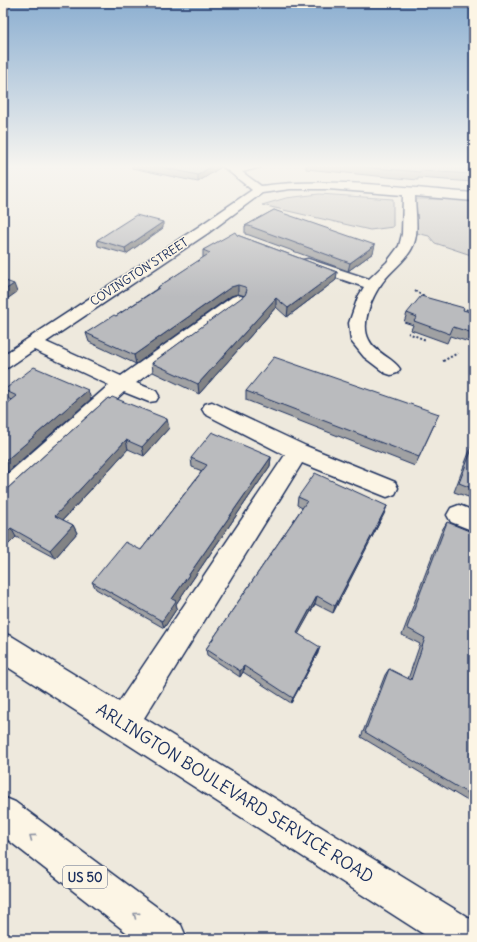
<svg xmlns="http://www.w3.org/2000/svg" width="477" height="942" font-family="Delius,sans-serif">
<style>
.green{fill:#cfcdca;stroke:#757e94}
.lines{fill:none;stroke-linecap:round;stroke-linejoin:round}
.minor-casing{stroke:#1b2f5e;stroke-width:3}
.primary-casing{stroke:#1b2f5e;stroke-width:3}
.path{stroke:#1b2f5e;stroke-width:2;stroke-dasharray:2 2;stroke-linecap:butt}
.minor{fill:#fcf5e5;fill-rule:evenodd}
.primary{fill:#fcf5e5;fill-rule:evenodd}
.wall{fill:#a0a1a3;stroke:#1b2f5e}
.shaded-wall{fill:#828385;stroke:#1b2f5e}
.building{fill:#babbbe;stroke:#1b2f5e}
.oneway{stroke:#8c92a2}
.labels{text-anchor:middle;stroke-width:3;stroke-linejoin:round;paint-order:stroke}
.far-street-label{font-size:12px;fill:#1b2f5e;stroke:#fcf5e5}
.shield{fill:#fcf5e5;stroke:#5e6a86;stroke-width:1}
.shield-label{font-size:13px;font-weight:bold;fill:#1b2f5e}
.near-street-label{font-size:17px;fill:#1b2f5e;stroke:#fcf5e5}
</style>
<rect width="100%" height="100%" fill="#eee9dd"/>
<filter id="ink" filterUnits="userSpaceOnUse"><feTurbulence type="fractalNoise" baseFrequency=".025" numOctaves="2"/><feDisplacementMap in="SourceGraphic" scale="8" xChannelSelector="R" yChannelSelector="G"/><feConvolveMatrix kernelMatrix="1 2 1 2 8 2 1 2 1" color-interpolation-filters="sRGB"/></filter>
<g filter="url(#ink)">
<path class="green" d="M 319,194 L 393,199 L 393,227 L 370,230 L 262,205 L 286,198 Z
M 416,199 L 452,199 L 474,201 L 474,256 L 435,243 L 429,236 L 417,233 Z"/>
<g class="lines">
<defs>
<path id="minor" d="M 221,165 L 233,165 L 235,167 L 243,165 L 262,165 L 261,167 L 242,172 L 261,186 C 332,177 404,188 474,193 L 474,201 L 415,196 C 415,211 420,234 412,248 C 405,262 391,270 382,283 C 372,296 360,324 369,340 C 375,353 392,357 400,369 L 397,373 L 391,375 L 385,373 L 364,357 L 351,341 L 349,323 L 358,297 L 364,287 L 303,266 L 301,263 L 303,260 L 308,259 L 369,279 L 387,262 L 399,246 L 402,234 L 403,195 L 328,189 L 290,189 L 262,193 L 208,233 L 46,342 L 121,376 L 232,297 L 238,295 L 244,297 L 246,300 L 244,303 L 136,383 L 156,391 L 159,396 L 156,401 L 149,402 L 124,392 L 11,497 L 3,500 L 3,478 L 109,385 L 34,350 L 9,367 L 3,369 L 3,355 L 198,227 L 252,190 Z
M 212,402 L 306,446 L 395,482 L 398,488 L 395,494 L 387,497 L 302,463 L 144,718 L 474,921 L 474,939 L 431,939 L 3,664 L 3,633 L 13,637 L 119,702 L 285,455 L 205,414 L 202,409 L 205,404 Z
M 459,505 L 474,511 L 474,531 L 451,522 L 447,515 L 451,508 Z"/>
<path id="primary" d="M 3,797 L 15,802 L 181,925 L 187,939 L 135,939 L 3,836 Z"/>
</defs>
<use href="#minor" class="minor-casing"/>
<use href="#primary" class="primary-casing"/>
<path class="path" d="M 415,291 L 426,298
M 462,308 L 473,312
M 408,333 L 426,340
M 443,361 L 458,353"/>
<use href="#minor" class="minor"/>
<use href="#primary" class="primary"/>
</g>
<path class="wall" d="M 132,165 L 221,165 L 221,167 L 198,182 L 132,168 Z
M 306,165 L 474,165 L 474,182 L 418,178 L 418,180 L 306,169 Z
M 274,210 L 373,253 L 348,271 L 249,235 L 245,234 L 245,226 Z
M 163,228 L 126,254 L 98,246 L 97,240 Z
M 237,235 L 337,272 L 336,280 L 287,317 L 276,307 L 199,394 L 153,372 L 152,363 L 245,296 L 238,294 L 231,296 L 136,364 L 89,342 L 86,333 L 116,316 L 158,288 L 158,287 L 203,258 L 203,250 Z
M 463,310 L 474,331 L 469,342 L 450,336 L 447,343 L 411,330 L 413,325 L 404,322 L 407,313 Z
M 4,390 L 91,399 L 12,400 L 9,399 Z
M 246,391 L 435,423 L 415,466 L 246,400 Z
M 108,398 L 169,428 L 144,456 L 128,449 L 63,520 L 73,525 L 77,533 L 55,558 L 16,537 L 3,550 L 7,489 Z
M 474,442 L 474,499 L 454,492 L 470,450 Z
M 271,457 L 270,466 L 176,604 L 177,608 L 164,628 L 96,589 L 92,582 L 141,550 L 202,471 L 192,467 L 191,458 Z
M 298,497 L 387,506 L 384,514 L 333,613 L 315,604 L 298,634 L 318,653 L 291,703 L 243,672 L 240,677 L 207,655 L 206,649 L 302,508 L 297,505 Z
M 447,522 L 474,797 L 466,800 L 361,737 L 385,675 L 389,669 L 408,679 L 420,644 L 402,635 L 442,530 Z"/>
<path class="shaded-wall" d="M 213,165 L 221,165 L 221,167 L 198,182 L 198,175 Z
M 163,222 L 163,228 L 126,254 L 125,248 Z
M 375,245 L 373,253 L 348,271 L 350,263 Z
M 337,272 L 336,280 L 287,317 L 288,308 Z
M 14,284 L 17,292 L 3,302 L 3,291 Z
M 238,285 L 238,294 L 231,296 L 136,364 L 134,355 L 231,287 Z
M 276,298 L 276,307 L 199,394 L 198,384 Z
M 88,390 L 91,399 L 3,476 L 3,463 Z
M 167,419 L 169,428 L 144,456 L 142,447 Z
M 126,440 L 128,449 L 59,524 L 55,516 Z
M 271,457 L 270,466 L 176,604 L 177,608 L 164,628 L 162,621 L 172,599 Z
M 387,506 L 384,514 L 333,613 L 335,606 Z
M 73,525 L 77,533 L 55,558 L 50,550 Z
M 11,528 L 16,537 L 3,550 L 3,536 Z
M 317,596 L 315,604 L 295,640 L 297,633 Z
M 320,647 L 318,653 L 291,703 L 293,698 Z
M 244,666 L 243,672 L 240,677 L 240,671 Z"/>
<path class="building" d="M 152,165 L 213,165 L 198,175 Z
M 340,165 L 474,165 L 474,174 L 420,171 L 420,172 Z
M 274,210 L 375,245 L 350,263 L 249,226 L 245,226 Z
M 136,215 L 163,222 L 125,248 L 97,240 Z
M 235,232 L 237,235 L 337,272 L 288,308 L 276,298 L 198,384 L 152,363 L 245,295 L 247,290 L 245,287 L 238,285 L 231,287 L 134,355 L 86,333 L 114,315 L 116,316 L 159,288 L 158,287 L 210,253 L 203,250 Z
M 3,280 L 14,284 L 3,291 Z
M 421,296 L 464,308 L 463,310 L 474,313 L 474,331 L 473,333 L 453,327 L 450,334 L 414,321 L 417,317 L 407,313 Z
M 274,357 L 439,414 L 419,457 L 246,391 Z
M 34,367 L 88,390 L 3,463 L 3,407 L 17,396 L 4,390 Z
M 112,397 L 167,419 L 142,447 L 126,440 L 55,516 L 73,525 L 50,550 L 11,528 L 3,536 L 3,491 L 7,489 L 108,398 L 110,399 Z
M 212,432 L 271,457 L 172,599 L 176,601 L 162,621 L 92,582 L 125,542 L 141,550 L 207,465 L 191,458 Z
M 474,444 L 474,489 L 459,483 Z
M 315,473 L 387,506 L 335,606 L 317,596 L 297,633 L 320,647 L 293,698 L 244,666 L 240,671 L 206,649 L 307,501 L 298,497 Z
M 447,522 L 474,533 L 474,797 L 365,732 L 389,669 L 411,680 L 425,638 L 407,628 Z"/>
<defs><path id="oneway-chevron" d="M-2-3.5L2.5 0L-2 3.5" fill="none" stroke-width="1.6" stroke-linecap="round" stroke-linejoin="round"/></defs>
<g class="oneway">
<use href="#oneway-chevron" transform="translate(32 837) rotate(-143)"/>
<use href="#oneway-chevron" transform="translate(136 915) rotate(-143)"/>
</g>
</g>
<linearGradient id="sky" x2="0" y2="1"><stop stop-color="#8cafd1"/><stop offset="0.56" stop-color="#f7f5f0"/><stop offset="1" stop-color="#f7f5f0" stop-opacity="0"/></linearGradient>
<rect width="477" height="297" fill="url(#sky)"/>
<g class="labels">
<g class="far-street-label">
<text transform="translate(139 272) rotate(-33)" y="4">COVINGTON STREET</text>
</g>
<rect class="shield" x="63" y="866" width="44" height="22" rx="3"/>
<g class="shield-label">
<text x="85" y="882">US 50</text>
</g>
<g class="near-street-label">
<text transform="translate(235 793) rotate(32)" y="6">ARLINGTON BOULEVARD SERVICE ROAD</text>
</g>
</g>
<rect width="477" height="942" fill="none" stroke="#fcf5e5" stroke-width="16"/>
<rect x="8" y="8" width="461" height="926" fill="none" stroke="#1b2f5e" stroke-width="1.5" filter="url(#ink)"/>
</svg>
